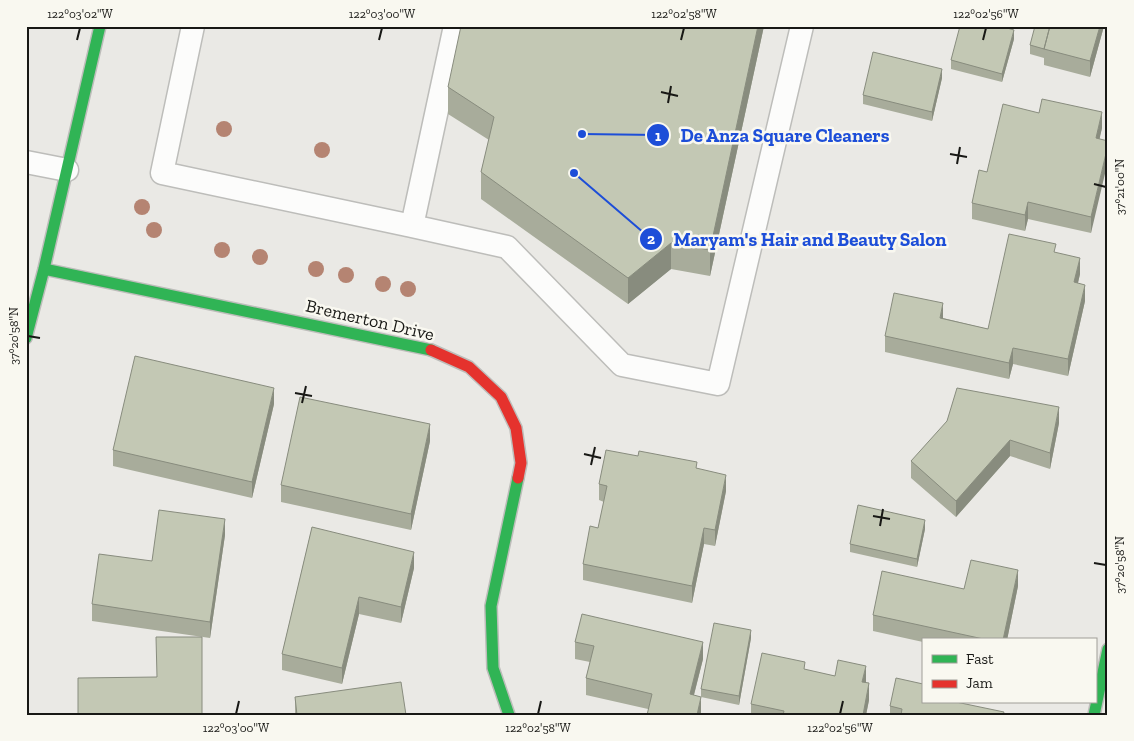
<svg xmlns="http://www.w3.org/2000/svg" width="1134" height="741" font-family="'Zilla Slab',serif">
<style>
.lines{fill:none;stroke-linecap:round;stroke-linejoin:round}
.lane-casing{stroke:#bdbdba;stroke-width:25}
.fast-casing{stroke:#bdbdba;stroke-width:14}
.jam-casing{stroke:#bdbdba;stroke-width:14}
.lane{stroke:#fcfcfb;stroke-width:22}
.fast{stroke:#30b455;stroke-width:11}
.jam{stroke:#e5322d;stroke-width:11}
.tree{fill:#b58472}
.wall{fill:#a8ac9b}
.shaded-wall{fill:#888c7e}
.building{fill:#c3c8b4;stroke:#888c7e}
.ticks{fill:none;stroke:#181815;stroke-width:2}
.labels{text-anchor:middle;stroke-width:5;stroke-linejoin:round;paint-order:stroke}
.street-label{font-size:18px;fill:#181815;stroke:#f9f8f0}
.leader{fill:none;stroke:#1d4ed8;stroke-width:2}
.callout-dot{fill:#1d4ed8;stroke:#f9f8f0;stroke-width:2}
.mark-label{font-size:15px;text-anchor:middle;font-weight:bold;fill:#fff}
.callout-label{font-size:19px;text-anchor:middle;font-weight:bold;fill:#1d4ed8;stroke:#f9f8f0;stroke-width:5;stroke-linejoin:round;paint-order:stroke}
.neatline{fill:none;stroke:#181815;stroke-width:2}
.ticks-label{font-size:12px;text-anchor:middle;fill:#181815}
</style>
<rect width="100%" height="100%" fill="#eae9e5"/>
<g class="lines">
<defs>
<path id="lane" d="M 193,26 L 162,173 L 412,226 L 455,26
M 26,162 L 67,170
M 412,226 L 507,247 L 622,365 L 718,384 L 802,26"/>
<path id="fast" d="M 44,269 L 431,350
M 26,338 L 44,269 L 100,26
M 509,715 L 493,668 L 491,606 L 518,478
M 1094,715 L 1108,649"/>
<path id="jam" d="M 431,350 L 469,367 L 501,397 L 516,428 L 521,463 L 518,478"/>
</defs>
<use href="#lane" class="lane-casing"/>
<use href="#fast" class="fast-casing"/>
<use href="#jam" class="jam-casing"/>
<use href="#lane" class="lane"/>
<use href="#fast" class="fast"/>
<use href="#jam" class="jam"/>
</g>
<g class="tree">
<circle cx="224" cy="129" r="8"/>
<circle cx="322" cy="150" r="8"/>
<circle cx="142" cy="207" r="8"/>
<circle cx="154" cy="230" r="8"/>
<circle cx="222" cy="250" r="8"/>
<circle cx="260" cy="257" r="8"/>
<circle cx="316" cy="269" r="8"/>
<circle cx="346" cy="275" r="8"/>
<circle cx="383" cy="284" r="8"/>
<circle cx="408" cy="289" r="8"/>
</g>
<path class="wall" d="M 764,26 L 710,276 L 671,269 L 628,304 L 481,199 L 481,172 L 489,140 L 448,114 L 448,87 Z
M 1104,26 L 1090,77 L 1044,65 L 1044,58 L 1030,54 L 1030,45 Z
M 1014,39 L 1002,82 L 951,69 L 951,60 Z
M 942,78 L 932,121 L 863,104 L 863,95 Z
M 1102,128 L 1099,139 L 1091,233 L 1028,219 L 1025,231 L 972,219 L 972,203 L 987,172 Z
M 1056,253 L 1080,274 L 1078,283 L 1085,301 L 1068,376 L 1013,364 L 1009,379 L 885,352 L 885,336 L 943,318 L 988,329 Z
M 274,404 L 252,498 L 113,466 L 113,450 Z
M 1059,423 L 1050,469 L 1010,456 L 956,517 L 911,478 L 911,461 Z
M 430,441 L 411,530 L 281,502 L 281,485 Z
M 697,468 L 726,491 L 715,546 L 704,544 L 692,603 L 583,580 L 583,564 L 598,528 L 604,502 L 599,500 L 599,484 Z
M 312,527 L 414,568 L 401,623 L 359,614 L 342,684 L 282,670 L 282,654 Z
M 925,529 L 917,567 L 850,552 L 850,544 Z
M 225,535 L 210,638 L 92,621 L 92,604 L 152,561 Z
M 1018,586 L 1007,640 L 923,640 L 923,642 L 873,631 L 873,615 Z
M 751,638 L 739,705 L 701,697 L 701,689 Z
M 575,642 L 703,659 L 694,695 L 701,713 L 648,709 L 586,695 L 586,678 L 590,662 L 575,659 Z
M 805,670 L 865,682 L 869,700 L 866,715 L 751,715 L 751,704 Z
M 295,697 L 406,715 L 295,715 Z
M 923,702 L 1004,715 L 890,715 L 890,706 Z"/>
<path class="shaded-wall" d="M 758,26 L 764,26 L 710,276 L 710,250 Z
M 1100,26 L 1104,26 L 1090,77 L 1090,61 Z
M 1014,30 L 1014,39 L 1002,82 L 1002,74 Z
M 942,69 L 942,78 L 932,121 L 932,112 Z
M 1102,112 L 1102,128 L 1096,155 L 1096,138 Z
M 1108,145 L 1108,161 L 1091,233 L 1091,217 Z
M 1028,202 L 1028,219 L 1025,231 L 1025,215 Z
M 671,243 L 671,269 L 628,304 L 628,278 Z
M 1080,258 L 1080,274 L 1074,299 L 1074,282 Z
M 1085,285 L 1085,301 L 1068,376 L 1068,359 Z
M 943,303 L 943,320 L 940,318 Z
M 1013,348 L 1013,364 L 1009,379 L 1009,363 Z
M 274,388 L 274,404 L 252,498 L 252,482 Z
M 1059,407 L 1059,423 L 1050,469 L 1050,453 Z
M 430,424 L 430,441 L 411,530 L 411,514 Z
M 1010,440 L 1010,456 L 956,517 L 956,501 Z
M 726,475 L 726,491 L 715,546 L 715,530 Z
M 225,519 L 225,535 L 210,638 L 210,622 Z
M 925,520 L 925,529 L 917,567 L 917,559 Z
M 704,528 L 704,544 L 692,603 L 692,586 Z
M 414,552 L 414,568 L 401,623 L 401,607 Z
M 1018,570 L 1018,586 L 1007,640 L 1003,640 Z
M 359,597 L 359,614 L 342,684 L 342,668 Z
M 751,630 L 751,638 L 739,705 L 739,696 Z
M 703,642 L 703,659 L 690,710 L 690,694 Z
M 866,666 L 866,682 L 862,682 Z
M 869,683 L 869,700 L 866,715 L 863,715 Z
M 701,697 L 701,713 L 700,715 L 697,715 Z"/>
<path class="building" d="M 461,26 L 758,26 L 710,250 L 671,243 L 628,278 L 481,172 L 494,117 L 448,87 Z
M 960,26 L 1000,26 L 1014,30 L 1002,74 L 951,60 Z
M 1035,26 L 1050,26 L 1044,49 L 1030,45 Z
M 1050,26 L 1100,26 L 1090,61 L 1044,49 Z
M 873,52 L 942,69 L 932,112 L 863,95 Z
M 1042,99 L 1102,112 L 1096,138 L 1108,141 L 1108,145 L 1091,217 L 1028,202 L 1025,215 L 972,203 L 979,170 L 987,172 L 1003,104 L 1039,113 Z
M 1009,234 L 1056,244 L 1054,252 L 1080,258 L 1074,282 L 1085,285 L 1068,359 L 1013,348 L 1009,363 L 885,336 L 894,293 L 943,303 L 940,318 L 988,329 Z
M 135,356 L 274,388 L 252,482 L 113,450 Z
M 957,388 L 1059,407 L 1050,453 L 1010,440 L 956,501 L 911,461 L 947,421 Z
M 300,397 L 430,424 L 411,514 L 281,485 Z
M 606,450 L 638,456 L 639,451 L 697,462 L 696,468 L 726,475 L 715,530 L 704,528 L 692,586 L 583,564 L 590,526 L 598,528 L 607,486 L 599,484 Z
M 858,505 L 925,520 L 917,559 L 850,544 Z
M 159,510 L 225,519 L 210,622 L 92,604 L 99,554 L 152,561 Z
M 312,527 L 414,552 L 401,607 L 359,597 L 342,668 L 282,654 Z
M 971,560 L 1018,570 L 1003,640 L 988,640 L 873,615 L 882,571 L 964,589 Z
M 582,614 L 703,642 L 690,694 L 701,697 L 697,715 L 647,715 L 652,694 L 586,678 L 594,646 L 575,642 Z
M 714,623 L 751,630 L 739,696 L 701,689 Z
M 156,637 L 202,637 L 202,715 L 78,715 L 78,678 L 157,677 Z
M 762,653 L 805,662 L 804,669 L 835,676 L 838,660 L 866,666 L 862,682 L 869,683 L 863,715 L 783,715 L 784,711 L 751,704 Z
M 896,678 L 923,684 L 923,702 L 956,702 L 1004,712 L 1003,715 L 901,715 L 902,709 L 890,706 Z
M 401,682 L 406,715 L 297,715 L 295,697 Z"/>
<path class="ticks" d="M 77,40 L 80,28M 379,40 L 382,28M 681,40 L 684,28M 983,40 L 986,28M 661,92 L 678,96M 668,103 L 671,86M 950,154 L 967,157M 957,164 L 960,147M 1094,184 L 1106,187M 28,336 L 40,338M 295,393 L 312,396M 302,403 L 306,386M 584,454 L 601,458M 591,465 L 595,447M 873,516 L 890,519M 880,526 L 883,509M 1094,563 L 1106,565M 236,714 L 239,701M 538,714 L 541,701M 840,714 L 843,701"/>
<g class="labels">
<g class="street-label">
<text transform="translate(370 320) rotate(13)" y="6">Bremerton Drive</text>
</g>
</g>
<path class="leader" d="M582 134L658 135M574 173L651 239"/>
<g class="callout-dot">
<circle cx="582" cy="134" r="5"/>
<circle cx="574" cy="173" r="5"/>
<circle cx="658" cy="135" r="12"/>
<circle cx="651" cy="239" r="12"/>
</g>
<g class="mark-label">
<text x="658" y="141">1</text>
<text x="651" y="244">2</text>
</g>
<g class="callout-label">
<text x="785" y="142">De Anza Square Cleaners</text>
<text x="810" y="246">Maryam's Hair and Beauty Salon</text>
</g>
<rect width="1134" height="741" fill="none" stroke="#f9f8f0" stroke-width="55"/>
<rect x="922" y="638" width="175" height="65" fill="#f9f8f0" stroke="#9f9e98"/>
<rect x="932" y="655" width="25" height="8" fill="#30b455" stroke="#9f9e98"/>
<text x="966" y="664" font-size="15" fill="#181815">Fast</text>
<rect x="932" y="680" width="25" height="8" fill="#e5322d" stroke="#9f9e98"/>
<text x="966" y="688" font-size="15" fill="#181815">Jam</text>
<rect x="28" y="28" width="1078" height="686" class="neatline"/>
<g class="ticks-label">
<text x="80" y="18">122°03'02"W</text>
<text x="382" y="18">122°03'00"W</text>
<text x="684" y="18">122°02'58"W</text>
<text x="986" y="18">122°02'56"W</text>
<text transform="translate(1120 187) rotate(-90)" y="4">37°21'00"N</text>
<text transform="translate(14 336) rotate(-90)" y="4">37°20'58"N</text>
<text transform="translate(1120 565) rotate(-90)" y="4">37°20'58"N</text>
<text x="236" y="732">122°03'00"W</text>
<text x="538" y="732">122°02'58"W</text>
<text x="840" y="732">122°02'56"W</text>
</g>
</svg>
